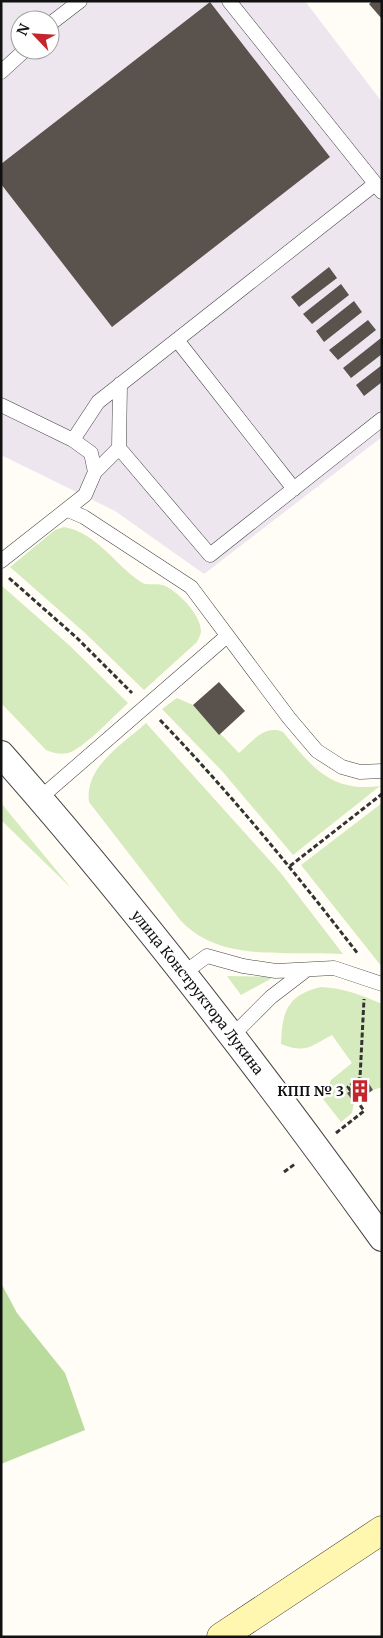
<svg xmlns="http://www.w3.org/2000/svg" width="383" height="1638" font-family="Merriweather,serif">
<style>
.industrial{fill:#eee6ef;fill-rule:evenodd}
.green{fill:#d5ebbd}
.forest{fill:#b9dc9c}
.building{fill:#5a524d}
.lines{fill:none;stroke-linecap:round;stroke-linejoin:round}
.lane-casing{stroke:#444;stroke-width:15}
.street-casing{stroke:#444;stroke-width:28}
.secondary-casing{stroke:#333;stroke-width:29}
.path{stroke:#333;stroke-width:3;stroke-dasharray:5 2.5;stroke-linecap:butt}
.lane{stroke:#fff;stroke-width:14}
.street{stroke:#fff;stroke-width:26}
.secondary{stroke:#fff6b0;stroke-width:28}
.labels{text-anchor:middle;stroke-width:5;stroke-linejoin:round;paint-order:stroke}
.street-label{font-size:14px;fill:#111;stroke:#fff}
.poi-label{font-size:14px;font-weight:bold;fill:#111;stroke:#fff;text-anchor:end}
</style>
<rect width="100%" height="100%" fill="#fffdf5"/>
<path class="industrial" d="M 6,1 L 305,1 L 382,102 L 382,437 L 204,574 L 115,511 L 1,455 L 1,5 ZM 20,20 L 50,20 L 50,50 L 20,50 Z"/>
<path class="green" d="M 64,527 C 97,533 114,564 141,582 C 146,586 156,583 163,585 C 178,591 201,615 201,631 C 201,635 198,639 197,642 L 144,690 L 84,632 L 10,567 L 55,530 Z
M 1,585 L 69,645 L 128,703 C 115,715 83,749 68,753 C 61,755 53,753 46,750 L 1,703 Z
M 177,698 L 193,705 L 239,753 C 252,742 264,724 283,732 C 311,766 331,793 380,786 L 293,855 L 222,771 L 162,709 Z
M 146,723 L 280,872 L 343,954 C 290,950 222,964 181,921 L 89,802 C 84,767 123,744 146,723 Z
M 1,803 L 71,888 L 1,820 Z
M 382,803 L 382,967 L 301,865 Z
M 227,976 L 274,977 L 241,995 Z
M 321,987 C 343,988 362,995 382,1004 L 382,1087 L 373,1090 L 366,1080 L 347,1092 L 354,1103 L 352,1113 L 341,1122 L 323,1099 L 331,1080 L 352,1063 L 332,1035 C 311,1046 306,1054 281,1044 C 282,1012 287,995 321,987 Z"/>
<path class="forest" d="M 1,1283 L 17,1313 L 65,1373 L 85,1430 L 1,1464 Z"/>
<path class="building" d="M 372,1 L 382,1 L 382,19 L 369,4 Z
M 210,2 L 330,157 L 112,327 L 1,184 L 1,164 Z
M 329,267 L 337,278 L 299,307 L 291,297 Z
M 341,284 L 349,295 L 312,324 L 303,314 Z
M 354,301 L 362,312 L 324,342 L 316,331 Z
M 368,320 L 376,330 L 338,360 L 329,350 Z
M 381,338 L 382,354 L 351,378 L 343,368 Z
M 382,365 L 382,382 L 364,396 L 356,385 Z
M 219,682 L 245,711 L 219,735 L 193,705 Z
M 366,1079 L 373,1090 L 354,1103 L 347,1093 Z"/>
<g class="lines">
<defs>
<path id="lane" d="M 229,1 L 382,192
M 50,24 L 80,1
M 1,72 L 25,50
M 177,340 L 294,489
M 1,405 L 73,440 L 98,402 L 375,184
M 119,448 L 210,555 L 382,419
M 95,472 L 119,448 L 120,384
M 68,510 L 84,517 L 191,587 L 289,718 L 317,751 L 342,767 L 360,772 L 382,771
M 1,561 L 85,495 L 95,472 L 91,453 L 73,440
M 40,798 L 227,636
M 185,972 L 207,956 L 243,966 L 276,971 L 334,968 L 382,984
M 232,1036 L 271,997 L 305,971"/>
<g id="street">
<path id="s1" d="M 1,754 C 137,908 262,1071 382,1238"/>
</g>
<path id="secondary" d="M 221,1637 L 382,1530"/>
</defs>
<use href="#lane" class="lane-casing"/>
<use href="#street" class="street-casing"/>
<use href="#secondary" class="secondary-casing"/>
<path class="path" d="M 9,578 L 77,638 L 132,693
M 160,720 C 231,794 295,872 358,954
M 290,866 L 382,794
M 336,1133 L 364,1111 L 348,1087 L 360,1078 L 364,999
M 284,1172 L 295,1164"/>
<use href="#lane" class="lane"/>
<use href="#street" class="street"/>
<use href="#secondary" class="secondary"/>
</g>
<defs>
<symbol id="building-bare" viewBox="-9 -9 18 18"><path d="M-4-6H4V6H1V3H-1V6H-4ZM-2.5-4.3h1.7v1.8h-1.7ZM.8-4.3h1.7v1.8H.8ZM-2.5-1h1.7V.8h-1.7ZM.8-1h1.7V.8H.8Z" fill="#c4262e" stroke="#fff" stroke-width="2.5" paint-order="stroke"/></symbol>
</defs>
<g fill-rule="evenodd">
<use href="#building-bare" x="344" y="1075" width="32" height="32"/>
</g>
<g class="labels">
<g class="street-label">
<text dy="5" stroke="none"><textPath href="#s1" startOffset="309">улица Конструктора Лукина</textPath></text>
</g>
<g class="poi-label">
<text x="344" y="1096">КПП № 3</text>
</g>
</g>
<rect width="383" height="1638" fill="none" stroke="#111111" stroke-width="5"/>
<g transform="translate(35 35) rotate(295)"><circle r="24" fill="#ffffff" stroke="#a0a0a0"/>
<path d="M0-4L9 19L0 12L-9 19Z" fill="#c4262e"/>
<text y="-8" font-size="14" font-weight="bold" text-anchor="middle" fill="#111111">N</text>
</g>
</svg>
